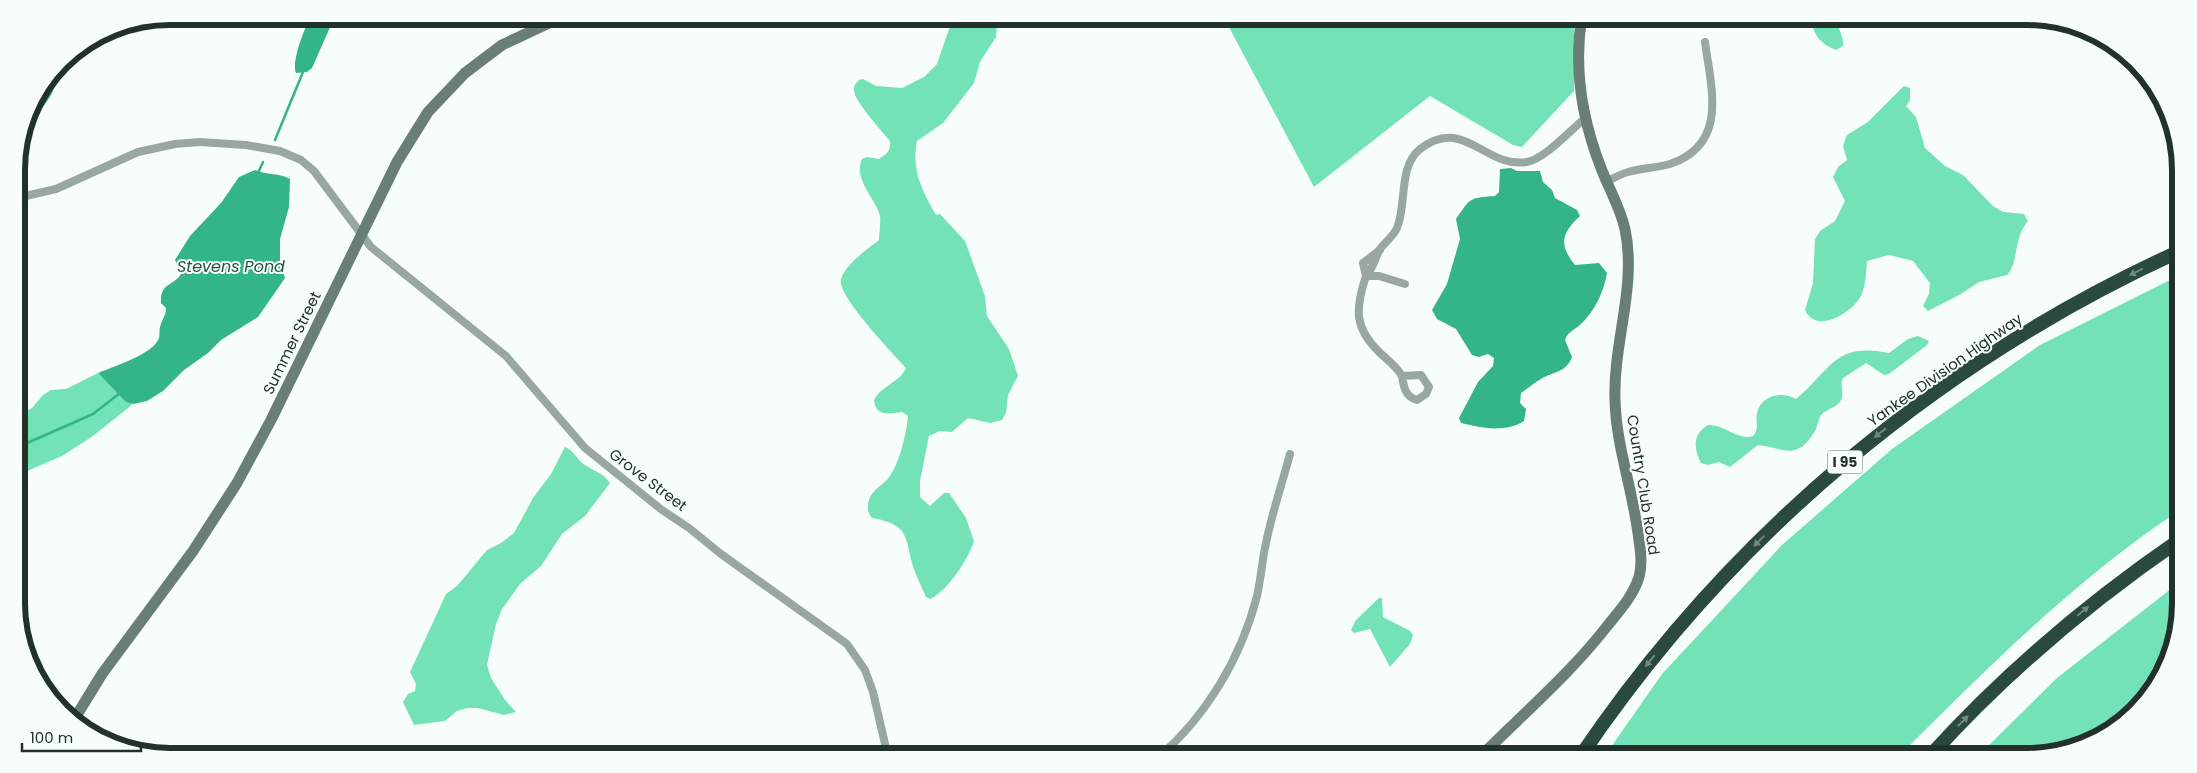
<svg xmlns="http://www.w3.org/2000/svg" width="2197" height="773" font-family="Poppins,sans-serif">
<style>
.green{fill:#73e2b7}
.water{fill:#34b489}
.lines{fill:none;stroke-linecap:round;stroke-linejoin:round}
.stream{stroke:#34b489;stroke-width:2.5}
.street{stroke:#98a7a0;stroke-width:8}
.secondary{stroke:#697f75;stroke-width:11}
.highway{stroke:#2a4a3d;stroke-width:14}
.oneway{fill:#71897f}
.labels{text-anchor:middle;stroke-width:4;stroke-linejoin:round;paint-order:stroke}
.shield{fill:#f6fdfa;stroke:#626e68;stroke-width:1}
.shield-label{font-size:14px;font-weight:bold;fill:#22312a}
.street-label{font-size:15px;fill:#22312a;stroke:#f6fdfa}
.water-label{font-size:16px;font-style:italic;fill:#225441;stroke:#f6fdfa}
.rim{fill:none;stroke:#22312a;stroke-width:6}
</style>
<rect width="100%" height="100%" fill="#f6fdfa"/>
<path class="green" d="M 959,16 L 998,16 L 996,37 L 980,62 L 974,83 L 943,123 L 917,141 C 911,169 922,191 936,215 L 940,214 L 965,241 L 985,296 L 987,316 L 1009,349 L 1018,376 L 1008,395 L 1006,413 L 1002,420 L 990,423 L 968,418 L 952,432 L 940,431 L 929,436 L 920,481 L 920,497 L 930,506 L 944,493 L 949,493 L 966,518 L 974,541 C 969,558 947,592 930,599 L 926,597 C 922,588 917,578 914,569 C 904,537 911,525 872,518 C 867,512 867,506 869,500 C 872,489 884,485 890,476 C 900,460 906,436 908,416 L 902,412 C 889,414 875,416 874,400 C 881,386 900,382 906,368 C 894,354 836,295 841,279 C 846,264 867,249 879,240 C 879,233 881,223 880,216 C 876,199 853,180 862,159 L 867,157 L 879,159 C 887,154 891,151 890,141 C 881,130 856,103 854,91 C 853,86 856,83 859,80 L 863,79 L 876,86 L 902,88 L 924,77 L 937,64 L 950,26 Z
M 1223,16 L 1574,16 L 1574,91 L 1522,147 L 1513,145 L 1430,96 L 1314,187 Z
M 1811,16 L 1835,16 L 1843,40 L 1843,46 L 1836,50 C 1820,44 1812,34 1811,16 Z
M 1904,86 L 1910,88 L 1910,100 L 1906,106 L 1916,117 L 1925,148 L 1945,166 L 1963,175 L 1993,206 L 2003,212 L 2024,214 L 2028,221 C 2013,238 2019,263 2007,275 L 1979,282 L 1961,294 L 1928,311 L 1923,306 L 1929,294 L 1930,283 L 1913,261 L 1889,255 L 1867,261 C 1866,272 1866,285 1861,296 C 1853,312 1816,335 1805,310 L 1813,283 L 1815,239 L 1820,231 L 1835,221 L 1845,201 L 1833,177 L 1838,167 L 1847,160 L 1843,146 L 1847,135 L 1868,122 Z
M 2180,275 L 2180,510 C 2076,579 1987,668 1899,756 L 1604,757 L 1662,674 L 1782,545 L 1892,449 L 2040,345 Z
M 1918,336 L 1929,341 L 1927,345 L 1889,374 L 1884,375 L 1866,363 L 1843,378 C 1839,385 1845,393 1841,400 C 1837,408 1828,408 1822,414 C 1818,418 1818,426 1815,431 C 1796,462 1785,448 1758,445 L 1730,467 L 1719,462 L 1708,465 L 1701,463 C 1693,448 1693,434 1708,425 C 1724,424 1738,441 1753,436 C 1760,428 1755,422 1757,413 C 1761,395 1782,391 1796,399 C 1832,369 1834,342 1889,353 L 1908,339 Z
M 98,373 L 126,401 L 133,404 L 93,436 L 62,456 L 18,475 L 18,416 L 32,408 L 43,395 L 51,390 L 66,389 Z
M 565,447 C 574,450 577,460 585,465 C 595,472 604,473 610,483 L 585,516 L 562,534 L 541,566 L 520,584 L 502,609 L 496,624 L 487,665 L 491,678 L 505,700 L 516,712 L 504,715 L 478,708 L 468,708 L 457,711 L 445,721 L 414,725 L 403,702 L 408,694 L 415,691 L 416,684 L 410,672 L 446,594 L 457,586 L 487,550 L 501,543 L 514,533 L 533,498 L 551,474 Z
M 2181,581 L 2181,603 L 2173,652 L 2155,689 L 2121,725 L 2086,745 L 2037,756 L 1978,756 L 2057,678 Z
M 1379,598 L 1382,598 L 1383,617 L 1410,631 L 1413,635 L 1410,644 L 1390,667 L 1370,629 L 1354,633 L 1351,630 L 1356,620 Z"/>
<path class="water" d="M 311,16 L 335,16 L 312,68 L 307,72 L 296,73 C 291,62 305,27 311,16 Z
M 55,72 C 57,89 50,98 40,111 L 32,112 L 30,111 L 32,102 Z
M 1511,168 L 1517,171 L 1540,171 L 1543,182 L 1552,190 L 1555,198 L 1577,210 L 1580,216 C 1562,233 1558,244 1575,265 L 1599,263 L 1607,273 C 1604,291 1595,311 1581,324 C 1575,330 1568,331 1565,340 L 1572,357 C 1566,373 1554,371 1541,379 C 1534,383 1527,389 1521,393 L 1520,403 L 1526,409 L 1524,421 C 1505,433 1482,428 1461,423 L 1459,418 L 1478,382 L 1493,366 L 1494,358 L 1488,354 L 1479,357 L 1472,355 L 1456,329 L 1437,319 L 1432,310 L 1447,284 L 1460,239 L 1456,219 C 1471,198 1468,198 1495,196 L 1499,192 L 1500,169 Z
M 255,170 C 266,175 280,173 290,179 L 289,207 L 280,239 L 280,262 L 285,278 L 258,317 L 221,340 L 208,353 L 184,370 L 163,391 L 147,401 L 134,404 L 126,402 L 98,373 C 112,367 154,354 159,338 C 160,335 159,330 160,327 C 162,319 166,316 166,308 L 161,303 C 160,282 173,287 181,274 L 175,260 L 190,236 L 221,203 L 239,177 Z"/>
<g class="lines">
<path class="stream" d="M 275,140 L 303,72
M 258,173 L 263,162
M 18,447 L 93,414 L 120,393"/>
<path class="street" d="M 1607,181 C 1614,178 1621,174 1628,172 C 1642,168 1656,168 1670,164 C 1729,144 1711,88 1705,42
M 17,198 L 56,189 L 138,152 L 175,144 L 200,142 L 246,145 L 280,151 L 301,160 L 314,171 L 371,247 L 506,356 L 585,448 L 662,510 L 689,528 L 721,554 L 847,644 L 865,670 L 873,692 L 888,757
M 1380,250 L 1363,263 L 1366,276 C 1374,267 1375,258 1380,249 C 1385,242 1393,237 1397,228 C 1407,204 1398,167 1420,149 C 1464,115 1485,169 1527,162 C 1544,159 1570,131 1584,119
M 1402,376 C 1404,388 1405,396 1417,400 L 1426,394 L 1429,387 L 1421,375 L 1402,376 C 1397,367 1388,360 1380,353 C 1354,328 1355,309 1366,276 L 1379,276 L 1405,284
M 1159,757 C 1207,715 1241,658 1257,596 C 1261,579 1262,560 1266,543 C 1272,513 1282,484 1290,454"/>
<path class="secondary" d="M 75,718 L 102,674 L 193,551 L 237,483 L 271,420 L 397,162 L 428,112 L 465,73 L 502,45 L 564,16
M 1480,757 C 1524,713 1570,674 1608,625 C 1620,610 1633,596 1639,577 C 1642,566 1641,552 1639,541 C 1634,493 1616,447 1615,400 C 1613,342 1637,287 1625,229 C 1620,207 1609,189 1601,168 C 1582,119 1573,69 1582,16"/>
<path class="highway" d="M 1930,756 C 2004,674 2089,602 2181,539
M 1580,757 C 1729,536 1938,361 2180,251"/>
</g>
<defs><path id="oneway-solid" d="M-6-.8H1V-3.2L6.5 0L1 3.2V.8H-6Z" transform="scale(1.25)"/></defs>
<g class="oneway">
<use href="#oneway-solid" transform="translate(2136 272) rotate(154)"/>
<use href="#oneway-solid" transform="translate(1880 433) rotate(142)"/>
<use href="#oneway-solid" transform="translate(1759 541) rotate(134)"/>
<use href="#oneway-solid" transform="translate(2083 611) rotate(-40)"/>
<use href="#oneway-solid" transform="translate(1650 661) rotate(129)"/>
<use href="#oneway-solid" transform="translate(1963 721) rotate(-45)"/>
</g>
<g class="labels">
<rect class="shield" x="1827.5" y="450.5" width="35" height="23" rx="4"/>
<g class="shield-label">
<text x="1845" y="467">I 95</text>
</g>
<g class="street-label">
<text transform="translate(292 343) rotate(-64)" y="5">Summer Street</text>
<text transform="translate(1945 370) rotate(-35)" y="5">Yankee Division Highway</text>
<text transform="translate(648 480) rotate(37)" y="5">Grove Street</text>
<text transform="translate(1643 485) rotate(81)" y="5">Country Club Road</text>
</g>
<g class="water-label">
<text x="231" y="272">Stevens Pond</text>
</g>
</g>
<path d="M0 0H2197V773H0ZM170 25H2027A145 145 0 0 1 2172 170V603A145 145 0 0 1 2027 748H170A145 145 0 0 1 25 603V170A145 145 0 0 1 170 25Z" fill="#f6fdfa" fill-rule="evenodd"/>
<path class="rim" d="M170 25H2027A145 145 0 0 1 2172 170V603A145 145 0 0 1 2027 748H170A145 145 0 0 1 25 603V170A145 145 0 0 1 170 25Z"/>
<path d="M22 743v8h119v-8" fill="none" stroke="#22312a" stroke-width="2.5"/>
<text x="30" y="743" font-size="15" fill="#22312a" stroke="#f6fdfa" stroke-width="4" paint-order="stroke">100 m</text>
</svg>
